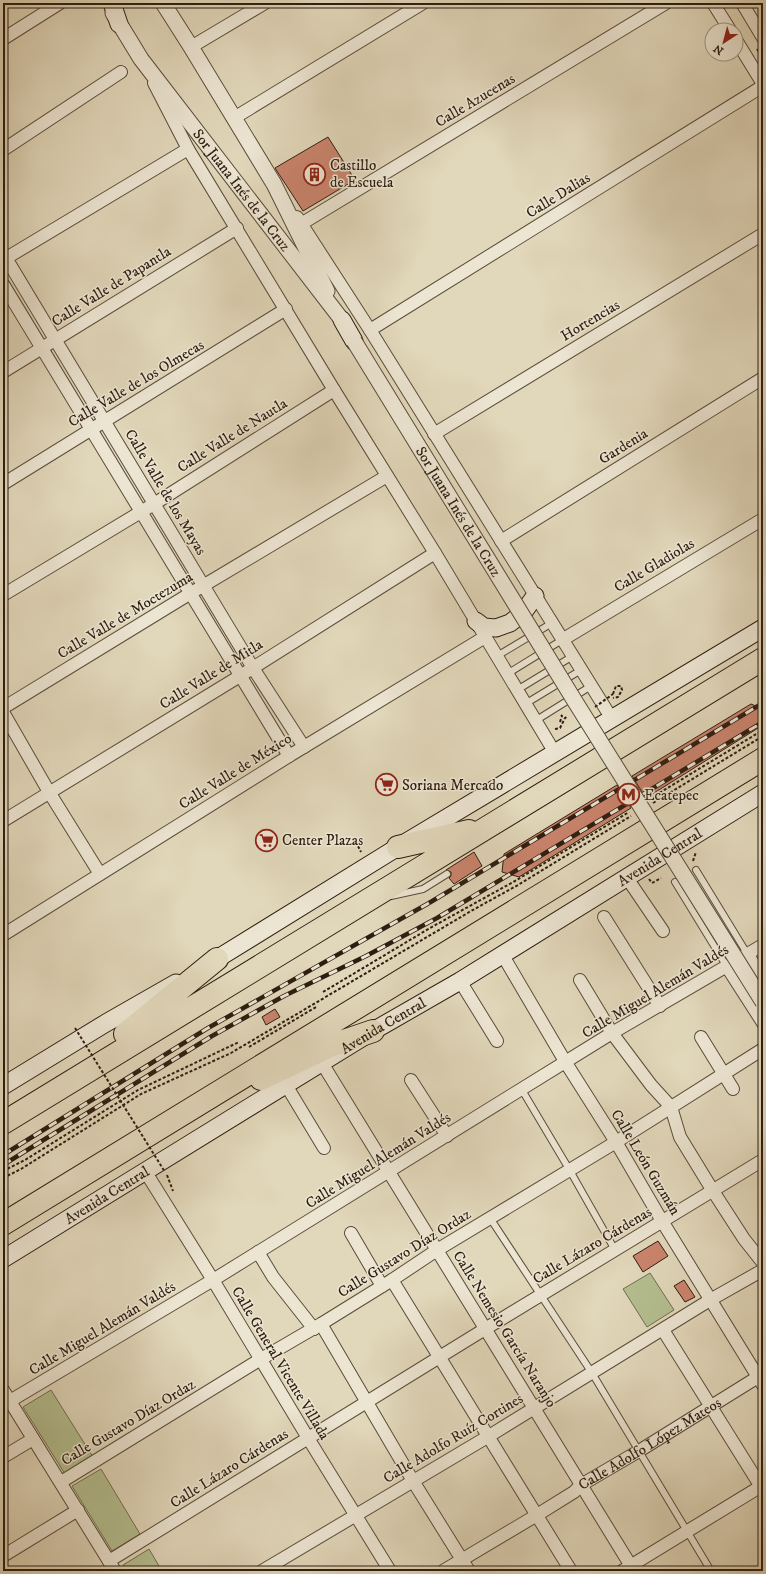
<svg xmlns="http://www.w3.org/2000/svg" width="766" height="1574" font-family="'IM FELL DW Pica',serif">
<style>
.green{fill:#b4be8f;stroke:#706e50}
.building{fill:#ca846d;stroke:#2d1d10}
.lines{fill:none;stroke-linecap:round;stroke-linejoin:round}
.service-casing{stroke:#5a4c3a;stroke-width:8}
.minor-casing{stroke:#5a4c3a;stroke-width:14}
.tertiary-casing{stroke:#5a4c3a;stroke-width:17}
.secondary-casing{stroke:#2d1d10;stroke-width:19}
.motorway-casing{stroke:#2d1d10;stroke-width:24}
.path{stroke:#2d1d10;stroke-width:2;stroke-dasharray:3 2;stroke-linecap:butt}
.service{stroke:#ece5d2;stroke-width:6}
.minor{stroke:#ece5d2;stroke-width:12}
.tertiary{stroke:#ece5d2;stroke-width:15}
.secondary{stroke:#ece5d2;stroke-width:17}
.motorway{stroke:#e1d7ba;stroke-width:22}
.rail-casing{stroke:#2d1d10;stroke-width:4.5}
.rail{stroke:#ece5d2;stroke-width:3;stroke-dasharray:9;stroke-linecap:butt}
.tertiary-bridge-casing{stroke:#5a4c3a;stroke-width:17;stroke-linecap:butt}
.path-bridge{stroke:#2d1d10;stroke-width:2;stroke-dasharray:3 2;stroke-linecap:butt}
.tertiary-bridge{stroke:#ece5d2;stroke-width:15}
.labels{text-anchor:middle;stroke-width:3;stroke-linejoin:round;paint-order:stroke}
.street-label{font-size:15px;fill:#2d1d10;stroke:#ece5d2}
.poi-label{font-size:15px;fill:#2d1d10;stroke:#ece5d2;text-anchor:start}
</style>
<rect width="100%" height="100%" fill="#e1d7ba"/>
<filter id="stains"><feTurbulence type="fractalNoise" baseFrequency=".005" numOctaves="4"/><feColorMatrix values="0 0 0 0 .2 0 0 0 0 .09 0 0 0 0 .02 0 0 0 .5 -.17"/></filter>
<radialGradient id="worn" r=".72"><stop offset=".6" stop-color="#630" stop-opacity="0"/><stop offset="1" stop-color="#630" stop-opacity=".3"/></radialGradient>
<path class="green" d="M 650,1273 L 674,1310 L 647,1327 L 623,1289 Z
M 51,1390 L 93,1457 L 65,1474 L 23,1407 Z
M 101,1469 L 140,1534 L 112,1551 L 72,1486 Z
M 149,1549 L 162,1571 L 127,1571 L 123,1565 Z"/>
<path class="building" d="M 328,137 L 355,180 L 303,211 L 275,168 Z
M 751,704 L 763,709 L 763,725 L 646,798 L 632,776 Z
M 617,785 L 631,808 L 519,877 L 502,872 L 504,854 Z
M 474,852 L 482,866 L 454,884 L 449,878 L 451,876 L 451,872 L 446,870 Z
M 275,1009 L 280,1017 L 266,1025 L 262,1017 Z
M 658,1241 L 668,1256 L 643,1272 L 633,1256 Z
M 684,1280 L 695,1297 L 685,1302 L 674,1286 Z"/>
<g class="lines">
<defs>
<path id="service" d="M 497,656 L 552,623
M 507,674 L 562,640
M 517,690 L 573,656
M 525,704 L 581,670
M 535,721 L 591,686
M 696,870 L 748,955
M 675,882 L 727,967
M 391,896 L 423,889 L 447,874
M 522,1090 L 569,1169 L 615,1250
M 490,1218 L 592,1373 L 711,1571"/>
<g id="minor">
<path d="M 713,3 L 730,30"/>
<path d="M 742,3 L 763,38"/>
<path d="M 3,39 L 60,3"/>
<path d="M 736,40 L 763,84"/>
<path d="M 191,47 L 265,3"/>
<path d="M 154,83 L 188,149 L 334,390 L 435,553 L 555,753"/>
<path d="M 234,118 L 423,3"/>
<path d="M 3,150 L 121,72"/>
<path d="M 297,217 L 370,330 L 612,719"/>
<path d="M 301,224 L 666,3"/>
<path d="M 3,253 L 253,668 L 304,747"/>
<path d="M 3,260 L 188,149"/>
<path d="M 3,284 L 289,756"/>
<path d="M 370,330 L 763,86"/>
<path d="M 3,372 L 237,228"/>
<path d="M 434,434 L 763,234"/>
<path d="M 3,484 L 286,309"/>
<path d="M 501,541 L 763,378"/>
<path d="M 3,595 L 154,504 L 334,390"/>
<path d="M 562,640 L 763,519"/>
<path d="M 3,708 L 191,593 L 387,476"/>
<path d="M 3,712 L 49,792 L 100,874"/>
<path d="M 3,821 L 240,676 L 435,553"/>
<path d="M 627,878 L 663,931"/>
<path d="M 604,917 L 660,1006"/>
<path d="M 3,935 L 289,756 L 485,637"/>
<path d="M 502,954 L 566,1063 L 616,1142 L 662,1221 L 763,1385"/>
<path d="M 748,955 L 763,979"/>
<path d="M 727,967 L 763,1023"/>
<path d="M 580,980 L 612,1033 L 651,1085 L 671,1107 L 680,1137 L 713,1191 L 744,1239 L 763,1263"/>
<path d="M 460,981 L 497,1041"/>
<path d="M 701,1037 L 733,1089"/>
<path d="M 322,1063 L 634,1571"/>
<path d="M 411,1080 L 447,1136"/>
<path d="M 286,1085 L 324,1148"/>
<path d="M 145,1171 L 213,1280 L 308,1438 L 390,1571"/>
<path d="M 351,1233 L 382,1286"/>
<path d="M 258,1252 L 273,1277 L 314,1329"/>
<path d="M 392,1280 L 571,1571"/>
<path d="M 321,1324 L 413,1481 L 469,1571"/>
<path d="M 663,1330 L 763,1490"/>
<path d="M 3,1390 L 115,1571"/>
<path d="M 10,1401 L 213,1280 L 612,1033 L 763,945"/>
<path d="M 3,1457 L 33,1439"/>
<path d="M 61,1482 L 261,1359 L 321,1324 L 392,1280 L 437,1250 L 616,1142 L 763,1049"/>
<path d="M 3,1556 L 78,1510"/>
<path d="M 109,1561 L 485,1329 L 763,1160"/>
<path d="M 262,1571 L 489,1436 L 710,1300 L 763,1270"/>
<path id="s1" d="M 443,1571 L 537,1515 L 574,1492 L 581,1485 L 639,1451 L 758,1377"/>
<path d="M 622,1571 L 763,1485"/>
</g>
<g id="tertiary">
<path d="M 163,3 L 191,47 L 274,184 L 327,291"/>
<path id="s2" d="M 113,13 L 141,59 L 342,320"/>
<path d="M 758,1377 L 763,1374"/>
</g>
<g id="secondary">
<path d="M 112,3 L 119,24"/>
<path d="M 342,320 L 354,341"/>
<path d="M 476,621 L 484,627 L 496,628 L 510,623 L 523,613 L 535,596"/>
<path d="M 207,965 L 398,847 L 763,628"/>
<path d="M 3,1086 L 106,1023 L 176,983"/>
<path id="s3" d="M 3,1259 L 373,1031 L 460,981 L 763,793"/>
</g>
<path id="motorway" d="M 398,847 L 469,831
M 125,1034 L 217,959
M 261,1079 L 332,1045 L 373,1031
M 3,1123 L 763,659
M 3,1224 L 763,759"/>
</defs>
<use href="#service" class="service-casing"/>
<use href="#minor" class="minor-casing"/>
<use href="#tertiary" class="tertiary-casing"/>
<use href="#secondary" class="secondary-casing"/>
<use href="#motorway" class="motorway-casing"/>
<path class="path" d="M 757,49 L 763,58
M 613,694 L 616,686 L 621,686 L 622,690 L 618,697 L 613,698
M 560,722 L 562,716 L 561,715
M 555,729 L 560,728 L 565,718 L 568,716
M 651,798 L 763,730
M 653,803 L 763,736
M 358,846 L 361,852
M 693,861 L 696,852
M 649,879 L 652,883 L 661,878
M 323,992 L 430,928 L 515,881 L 629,812
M 249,1047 L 316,1007
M 3,1171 L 25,1160 L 138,1090 L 239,1042
M 167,1175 L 173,1191
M 3,1178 L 21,1169 L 141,1094 L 231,1053 L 471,911 L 518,885 L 631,816"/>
<use href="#service" class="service"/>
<use href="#minor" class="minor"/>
<use href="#tertiary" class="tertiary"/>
<use href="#secondary" class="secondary"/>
<use href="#motorway" class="motorway"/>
<defs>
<path id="rail" d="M 3,1155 L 208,1028 L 429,903 L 763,703
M 3,1165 L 212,1036 L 284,996 L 366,956 L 437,918 L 763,722"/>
</defs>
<use href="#rail" class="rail-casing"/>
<use href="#rail" class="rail"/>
<defs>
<g id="tertiary-bridge">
<path id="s4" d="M 354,341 L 576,703 L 763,1002"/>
</g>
</defs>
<use href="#tertiary-bridge" class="tertiary-bridge-casing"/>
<path class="path-bridge" d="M 595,707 L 613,694
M 75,1028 L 165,1172"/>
<use href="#tertiary-bridge" class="tertiary-bridge"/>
</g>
<defs>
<symbol id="building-ring" viewBox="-11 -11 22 22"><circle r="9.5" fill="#ece5d2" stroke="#8f2418" stroke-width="1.5"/><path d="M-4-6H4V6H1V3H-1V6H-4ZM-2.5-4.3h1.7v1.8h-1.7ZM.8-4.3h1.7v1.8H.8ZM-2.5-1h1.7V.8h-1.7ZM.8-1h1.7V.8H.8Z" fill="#8f2418"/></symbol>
<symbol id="supermarket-ring" viewBox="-11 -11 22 22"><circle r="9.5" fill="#ece5d2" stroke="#8f2418" stroke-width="1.5"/><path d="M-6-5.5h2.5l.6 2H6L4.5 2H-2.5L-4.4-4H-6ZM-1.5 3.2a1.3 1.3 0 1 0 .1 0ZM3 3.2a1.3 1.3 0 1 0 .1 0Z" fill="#8f2418"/></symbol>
<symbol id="metro-ring" viewBox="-11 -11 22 22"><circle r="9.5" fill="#ece5d2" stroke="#8f2418" stroke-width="1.5"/><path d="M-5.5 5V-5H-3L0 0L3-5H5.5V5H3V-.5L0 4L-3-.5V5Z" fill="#8f2418"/></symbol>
</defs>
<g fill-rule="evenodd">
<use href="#building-ring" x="302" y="162" width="25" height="25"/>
<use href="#supermarket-ring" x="374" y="772" width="25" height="25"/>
<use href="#metro-ring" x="616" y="782" width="25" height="25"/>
<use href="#supermarket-ring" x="254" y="828" width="25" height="25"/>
</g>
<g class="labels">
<g class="street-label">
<text transform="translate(475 100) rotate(-31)" y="5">Calle Azucenas</text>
<text dy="5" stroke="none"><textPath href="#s2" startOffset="219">Sor Juana Inés de la Cruz</textPath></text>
<text transform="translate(558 195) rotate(-32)" y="5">Calle Dalias</text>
<text transform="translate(111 286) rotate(-32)" y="5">Calle Valle de Papantla</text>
<text transform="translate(590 320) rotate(-31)" y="5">Hortencias</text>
<text transform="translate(136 383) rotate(-31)" y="5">Calle Valle de los Olmecas</text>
<text transform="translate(232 435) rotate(-32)" y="5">Calle Valle de Nautla</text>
<text transform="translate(623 446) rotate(-32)" y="5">Gardenia</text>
<text transform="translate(166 492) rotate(59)" y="5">Calle Valle de los Mayas</text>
<text dy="5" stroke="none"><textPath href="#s4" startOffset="200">Sor Juana Inés de la Cruz</textPath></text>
<text transform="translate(654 565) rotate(-31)" y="5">Calle Gladiolas</text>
<text transform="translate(125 615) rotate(-31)" y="5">Calle Valle de Moctezuma</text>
<text transform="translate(211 674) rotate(-32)" y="5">Calle Valle de Mitla</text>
<text transform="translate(235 771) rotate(-32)" y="5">Calle Valle de México</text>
<text dy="5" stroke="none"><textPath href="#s3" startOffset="770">Avenida Central</textPath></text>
<text transform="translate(655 991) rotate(-31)" y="5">Calle Miguel Alemán Valdés</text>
<text dy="5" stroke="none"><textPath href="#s3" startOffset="446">Avenida Central</textPath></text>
<text transform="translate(378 1160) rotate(-32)" y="5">Calle Miguel Alemán Valdés</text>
<text transform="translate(646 1162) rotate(59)" y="5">Calle León Guzmán</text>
<text dy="5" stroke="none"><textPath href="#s3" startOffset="122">Avenida Central</textPath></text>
<text transform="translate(592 1245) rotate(-31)" y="5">Calle Lázaro Cárdenas</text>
<text transform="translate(404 1253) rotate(-32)" y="5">Calle Gustavo Díaz Ordaz</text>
<text transform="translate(102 1328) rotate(-31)" y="5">Calle Miguel Alemán Valdés</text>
<text transform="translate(505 1329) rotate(58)" y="5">Calle Nemesio García Naranjo</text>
<text transform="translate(281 1363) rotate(59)" y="5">Calle General Vicente Villada</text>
<text transform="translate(128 1422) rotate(-31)" y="5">Calle Gustavo Díaz Ordaz</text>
<text transform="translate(453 1438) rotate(-31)" y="5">Calle Adolfo Ruíz Cortines</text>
<text dy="5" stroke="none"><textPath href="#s1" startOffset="243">Calle Adolfo López Mateos</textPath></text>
<text transform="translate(229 1468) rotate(-32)" y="5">Calle Lázaro Cárdenas</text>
</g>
<g class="poi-label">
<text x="330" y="170">Castillo<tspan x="330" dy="17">de Escuela</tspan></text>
<text x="402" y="790">Soriana Mercado</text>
<text x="644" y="800">Ecatepec</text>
<text x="282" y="845">Center Plazas</text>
</g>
</g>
<rect width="766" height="1574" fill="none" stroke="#e1d7ba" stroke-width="16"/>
<rect x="4" y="4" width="758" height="1566" fill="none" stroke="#2d1d10" stroke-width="2"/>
<rect x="8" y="8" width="750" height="1558" fill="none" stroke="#2d1d10"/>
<g transform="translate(724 42) rotate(216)"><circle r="19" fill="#ece5d2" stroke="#a09584"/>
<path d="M0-3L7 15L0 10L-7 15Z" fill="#8f2418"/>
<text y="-6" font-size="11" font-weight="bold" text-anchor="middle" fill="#2d1d10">N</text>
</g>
<rect width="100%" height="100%" filter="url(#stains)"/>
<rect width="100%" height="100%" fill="url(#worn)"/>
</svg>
